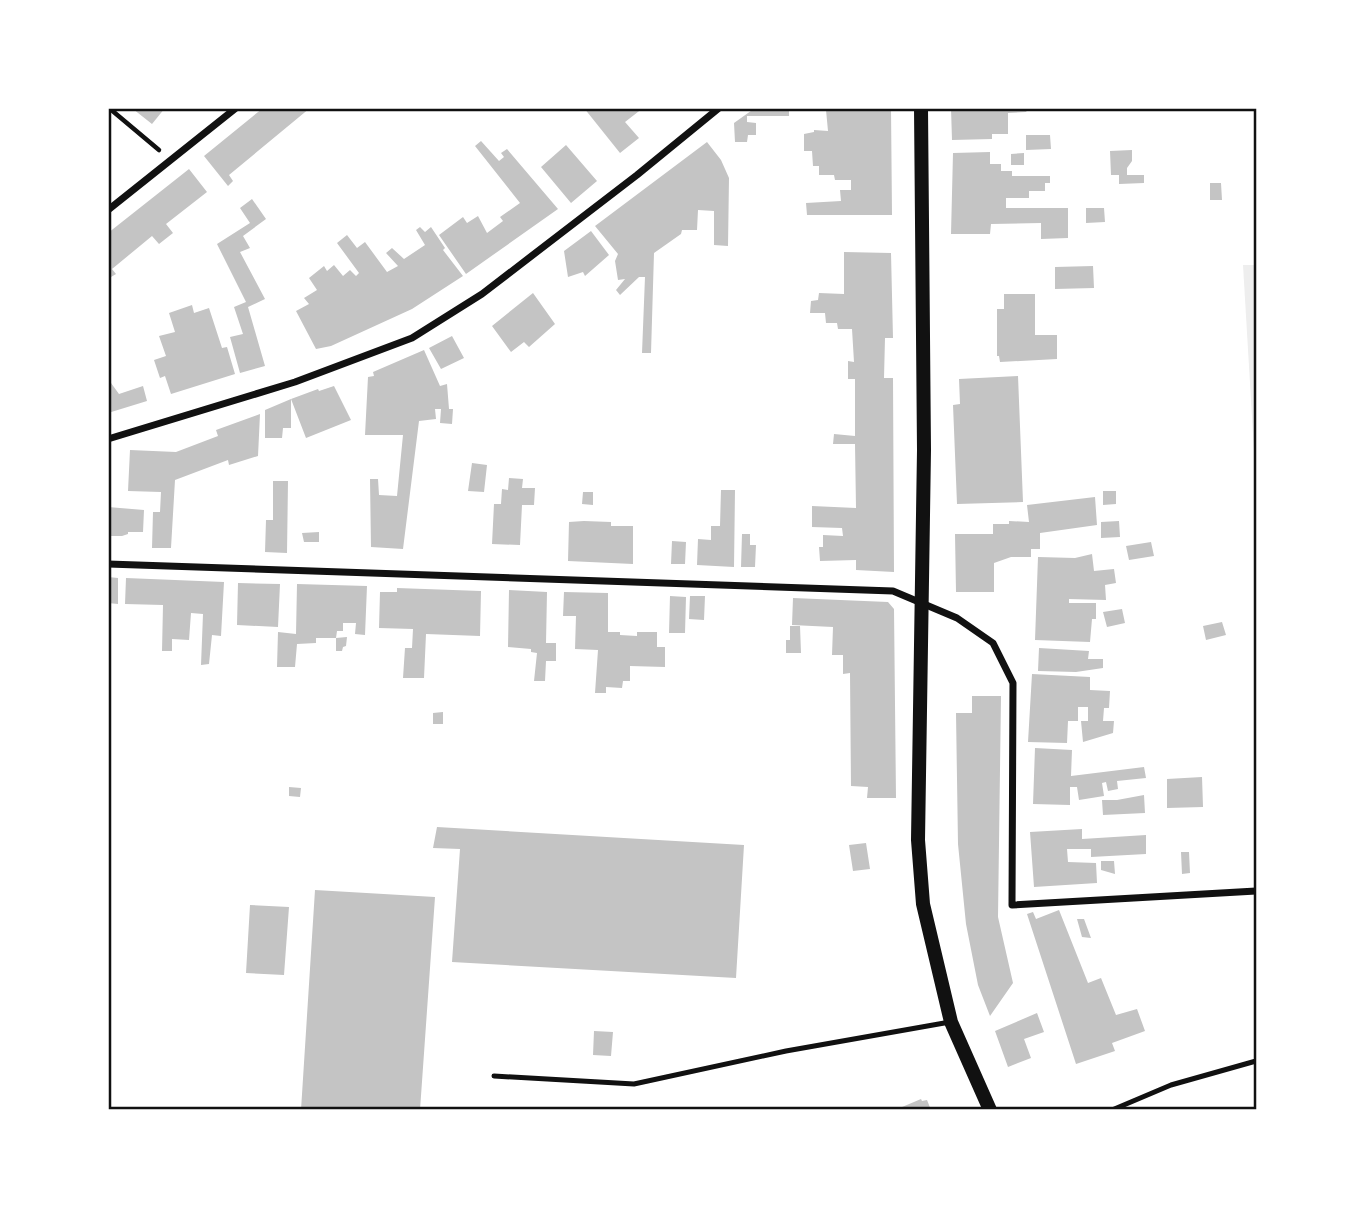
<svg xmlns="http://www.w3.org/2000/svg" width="1365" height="1218" font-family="'Nunito Sans',sans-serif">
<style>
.green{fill:#eee}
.building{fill:#c4c4c4}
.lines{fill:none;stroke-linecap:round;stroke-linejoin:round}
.path{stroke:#111;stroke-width:4.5}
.service{stroke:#111;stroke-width:5}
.minor{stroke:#111;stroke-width:7}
.secondary{stroke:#111;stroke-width:14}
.neatline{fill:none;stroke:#111;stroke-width:2.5}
</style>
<rect width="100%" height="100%" fill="#fff"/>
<path class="green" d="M 1243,265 L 1256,265 L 1256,485 Z"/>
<path class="building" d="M 126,108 L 165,108 L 152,124 L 133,109 L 130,111 Z
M 263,108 L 310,108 L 229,175 L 233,181 L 228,186 L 204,156 Z
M 584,108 L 643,108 L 625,122 L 639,138 L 620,153 Z
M 755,108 L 789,108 L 789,116 L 747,116 L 747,122 L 756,123 L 756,135 L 748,135 L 747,142 L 735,142 L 734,123 Z
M 831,108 L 891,108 L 892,215 L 807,215 L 806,203 L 841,201 L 840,190 L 851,190 L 851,180 L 835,180 L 834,175 L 819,175 L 819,166 L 813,166 L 812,151 L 804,151 L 804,134 L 814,132 L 814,130 L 828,131 L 826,110 Z
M 951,108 L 1029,108 L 1026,112 L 1008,113 L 1008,134 L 992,134 L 992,139 L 952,140 Z
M 1026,135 L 1050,135 L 1051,149 L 1026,150 Z
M 481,141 L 499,161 L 504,157 L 501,153 L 507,149 L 558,209 L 466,274 L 439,235 L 463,217 L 467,223 L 478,216 L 487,233 L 503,221 L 500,217 L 520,203 L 475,146 Z
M 707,142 L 721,160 L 729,178 L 728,246 L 714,245 L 714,211 L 698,210 L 697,230 L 682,230 L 681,234 L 654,253 L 651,353 L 642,353 L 645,277 L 639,277 L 620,295 L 616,290 L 625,279 L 618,280 L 615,261 L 618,254 L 595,226 Z
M 566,145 L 597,181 L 571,203 L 541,167 Z
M 1132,150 L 1132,161 L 1127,168 L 1127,175 L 1144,175 L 1144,183 L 1119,184 L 1119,175 L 1111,175 L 1110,151 Z
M 990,152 L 990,164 L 1001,164 L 1001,171 L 1012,171 L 1012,176 L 1050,176 L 1050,183 L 1045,183 L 1045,191 L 1029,191 L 1029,198 L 1006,198 L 1006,208 L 1068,208 L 1068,238 L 1041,239 L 1041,223 L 991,224 L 990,234 L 951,234 L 953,153 Z
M 1024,153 L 1024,165 L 1011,165 L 1011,154 Z
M 189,169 L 207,192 L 166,224 L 173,233 L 159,244 L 152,236 L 112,269 L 116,274 L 111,277 L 108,274 L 108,233 Z
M 1210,183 L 1221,183 L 1222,200 L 1210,200 Z
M 252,199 L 266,219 L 243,236 L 250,248 L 240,252 L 265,299 L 248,307 L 265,366 L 240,373 L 230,337 L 243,334 L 234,307 L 246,302 L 217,244 L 250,223 L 240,208 Z
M 1086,208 L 1104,208 L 1105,222 L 1086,223 Z
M 420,227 L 425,232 L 431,227 L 445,248 L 443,250 L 463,276 L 412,309 L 331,346 L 316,349 L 296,311 L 309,304 L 304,298 L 317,290 L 309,278 L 324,266 L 327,271 L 334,265 L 343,276 L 350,270 L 356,276 L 359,273 L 337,243 L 347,235 L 357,248 L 365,242 L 387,272 L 398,266 L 386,253 L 392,248 L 404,259 L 425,245 L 416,230 Z
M 591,231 L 609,255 L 585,276 L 583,272 L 568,277 L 564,251 Z
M 844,252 L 891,253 L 893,338 L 885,338 L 884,378 L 893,378 L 894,572 L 856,570 L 856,560 L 820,561 L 819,547 L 823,547 L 823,535 L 843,536 L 842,528 L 812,527 L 812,506 L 856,508 L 855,444 L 833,444 L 834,434 L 855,436 L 855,379 L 848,379 L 848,361 L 854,362 L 852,329 L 838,329 L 837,323 L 826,323 L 825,313 L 810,313 L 811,301 L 818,300 L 819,293 L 844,294 Z
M 1093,266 L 1094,288 L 1055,289 L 1055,267 Z
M 533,293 L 555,324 L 529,347 L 524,342 L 511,352 L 492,326 Z
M 1004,294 L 1035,294 L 1035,335 L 1057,335 L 1057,359 L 1000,362 L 999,356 L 997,356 L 997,309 L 1004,309 Z
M 192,305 L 194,313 L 209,308 L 222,348 L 227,347 L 235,374 L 171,394 L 165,376 L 160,378 L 154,360 L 166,356 L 159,336 L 175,332 L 169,313 Z
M 452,336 L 464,358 L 441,369 L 429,348 Z
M 424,350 L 440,386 L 447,384 L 449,409 L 453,409 L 452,424 L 440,423 L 441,409 L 435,409 L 436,419 L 419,421 L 403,549 L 371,547 L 370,479 L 378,479 L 379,495 L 397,496 L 403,435 L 365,435 L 368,377 L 374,376 L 373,372 Z
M 1018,376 L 1023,502 L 957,504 L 953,405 L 960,404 L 959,379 Z
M 111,383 L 119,394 L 143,386 L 147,401 L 108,413 L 108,385 Z
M 334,386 L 351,420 L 306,438 L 291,399 L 318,389 L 319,391 Z
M 291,399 L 291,428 L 283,428 L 282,438 L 265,438 L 265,410 Z
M 260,414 L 258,456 L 229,465 L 228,460 L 175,480 L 171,548 L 152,548 L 153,512 L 160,512 L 161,492 L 128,491 L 130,450 L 176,452 L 218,436 L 216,430 Z
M 472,463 L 487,465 L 484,492 L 468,491 Z
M 509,478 L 523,479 L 522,488 L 535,488 L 534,505 L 522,505 L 520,545 L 492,544 L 494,504 L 501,504 L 502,489 L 508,490 Z
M 273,481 L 288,481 L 287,553 L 265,552 L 266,520 L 273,520 Z
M 721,490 L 735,490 L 734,567 L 697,565 L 698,539 L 711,540 L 711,526 L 720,526 Z
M 1103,491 L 1116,491 L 1116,504 L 1103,505 Z
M 583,492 L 593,492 L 593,505 L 582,504 Z
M 1095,497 L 1097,525 L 1040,533 L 1040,549 L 1031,549 L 1031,557 L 1011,557 L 994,563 L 994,592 L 956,592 L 955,534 L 993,534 L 993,524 L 1009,524 L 1009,521 L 1029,522 L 1027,505 Z
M 108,507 L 144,510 L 143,532 L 128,532 L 128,534 L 122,536 L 108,536 Z
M 584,521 L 611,522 L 611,526 L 633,526 L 633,564 L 568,561 L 569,522 Z
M 1119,521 L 1120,537 L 1101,538 L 1101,522 Z
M 319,532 L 319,542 L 304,542 L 302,533 Z
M 742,534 L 750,534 L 750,545 L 756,545 L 755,567 L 741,567 Z
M 672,541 L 686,542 L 685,564 L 671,564 Z
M 1151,542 L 1154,556 L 1129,560 L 1126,546 Z
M 1092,554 L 1094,571 L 1114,569 L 1116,583 L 1105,585 L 1106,600 L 1069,599 L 1069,603 L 1096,603 L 1096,619 L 1092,619 L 1090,642 L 1035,640 L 1038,557 L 1075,558 Z
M 108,577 L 118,578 L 118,604 L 108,603 Z
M 126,578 L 224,582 L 221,636 L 212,635 L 209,664 L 201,665 L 203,614 L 191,613 L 189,640 L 172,639 L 172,651 L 162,651 L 163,605 L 125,604 Z
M 238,583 L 280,584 L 278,627 L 237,625 Z
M 297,584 L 367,586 L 365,635 L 355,634 L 356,623 L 343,623 L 343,631 L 337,631 L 336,638 L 347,637 L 346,646 L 343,647 L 342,651 L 336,651 L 336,638 L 316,638 L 316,643 L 297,644 L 295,667 L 277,667 L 278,632 L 296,634 Z
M 397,588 L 481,591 L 480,636 L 426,634 L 424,678 L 403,678 L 405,648 L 412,648 L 413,629 L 379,628 L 380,592 L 397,592 Z
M 509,590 L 547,592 L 546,643 L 556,643 L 556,661 L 546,661 L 545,681 L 534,681 L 537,653 L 531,652 L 531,649 L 508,647 Z
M 564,592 L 608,593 L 608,632 L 620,632 L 620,635 L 637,636 L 637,632 L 657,632 L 657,647 L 665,647 L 665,667 L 630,666 L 630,681 L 623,681 L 622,688 L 606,687 L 606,693 L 595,693 L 598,650 L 575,649 L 576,616 L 563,616 Z
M 670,596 L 686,597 L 685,633 L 669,633 Z
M 690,596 L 705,596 L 704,620 L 689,619 Z
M 793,598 L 888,602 L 894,609 L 896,798 L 867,798 L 868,787 L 851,786 L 850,673 L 843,674 L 843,655 L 832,655 L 833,627 L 792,625 Z
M 1122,609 L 1125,623 L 1107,627 L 1103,612 Z
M 1222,622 L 1226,635 L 1206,640 L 1203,626 Z
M 790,626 L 800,626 L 801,653 L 786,653 L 786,640 L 790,640 Z
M 1039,648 L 1089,651 L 1088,659 L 1103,659 L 1103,668 L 1076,672 L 1038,671 Z
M 1032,674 L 1090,677 L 1090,690 L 1110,691 L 1109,708 L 1104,708 L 1103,721 L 1114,721 L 1113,733 L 1083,742 L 1081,721 L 1088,721 L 1088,707 L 1078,707 L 1078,721 L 1068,721 L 1067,743 L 1028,742 Z
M 972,696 L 1001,696 L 998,917 L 1013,983 L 990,1016 L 978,985 L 966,924 L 958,844 L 956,713 L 972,713 Z
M 443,712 L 443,724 L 433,724 L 433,713 Z
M 1035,748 L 1072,750 L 1071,776 L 1144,767 L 1146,778 L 1117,781 L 1118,789 L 1108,791 L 1106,782 L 1102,783 L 1104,796 L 1079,800 L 1077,787 L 1070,787 L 1070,805 L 1033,804 Z
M 1202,777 L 1203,807 L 1167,808 L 1167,779 Z
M 289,787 L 301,788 L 300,797 L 289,796 Z
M 1144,795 L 1145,813 L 1103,815 L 1102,800 L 1117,800 Z
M 437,827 L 744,845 L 736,978 L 452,962 L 460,849 L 433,848 Z
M 1082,829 L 1082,839 L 1146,835 L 1146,854 L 1091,857 L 1091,849 L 1067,849 L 1068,862 L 1096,863 L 1097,883 L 1034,887 L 1030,832 Z
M 866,843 L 870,869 L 853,871 L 849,845 Z
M 1181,852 L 1189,852 L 1190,873 L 1182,874 Z
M 1101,861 L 1114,861 L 1115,874 L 1101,870 Z
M 315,890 L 435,897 L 420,1110 L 301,1110 Z
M 250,905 L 289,907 L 284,975 L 246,973 Z
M 1059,910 L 1088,983 L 1101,978 L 1116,1015 L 1137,1009 L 1145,1031 L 1112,1043 L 1115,1051 L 1076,1064 L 1027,914 L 1033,912 L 1036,919 Z
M 1077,919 L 1084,919 L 1091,938 L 1082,937 Z
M 1037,1013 L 1044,1032 L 1024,1039 L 1031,1058 L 1008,1067 L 995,1031 Z
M 594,1031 L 613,1032 L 611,1056 L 593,1055 Z
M 921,1099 L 922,1101 L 927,1100 L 931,1110 L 895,1110 Z"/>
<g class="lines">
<path class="path" d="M 109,108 L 159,150"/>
<path class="service" d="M 494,1076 L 634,1084 L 786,1051 L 950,1022
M 1112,1110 L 1171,1085 L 1256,1061"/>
<path class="minor" d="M 108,210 L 236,108
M 108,439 L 295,382 L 412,338 L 482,294 L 637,175 L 719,108
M 108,564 L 893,591 L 957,618 L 993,643 L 1013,683 L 1012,905 L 1256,891"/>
<path class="secondary" d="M 921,108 L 924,450 L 918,840 L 923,904 L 951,1022 L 990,1110"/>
</g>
<rect width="1365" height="1218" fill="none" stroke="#ffffff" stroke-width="220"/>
<rect x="110" y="110" width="1145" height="998" class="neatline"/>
</svg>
